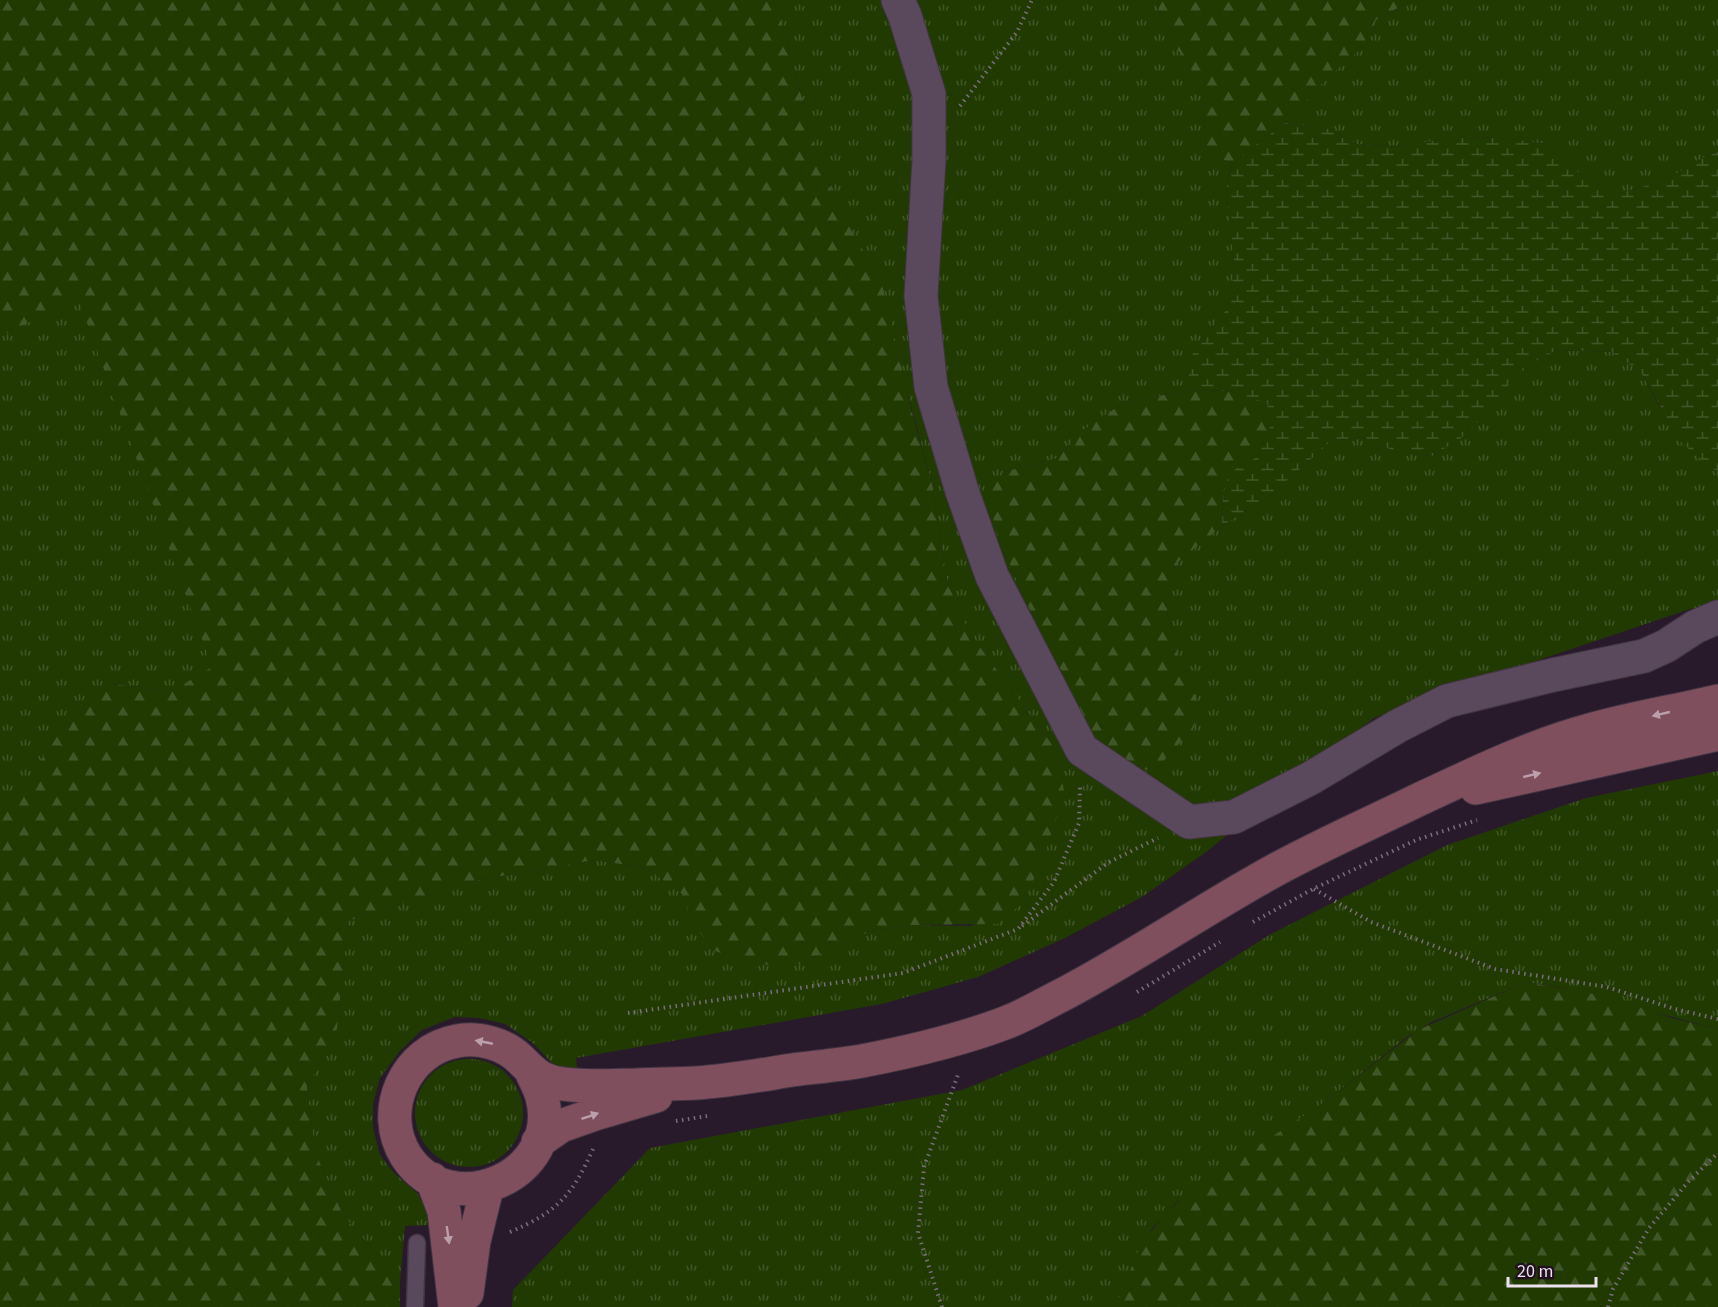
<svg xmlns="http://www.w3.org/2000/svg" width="1718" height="1307" font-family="'Source Sans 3',sans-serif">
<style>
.grass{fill:url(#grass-tufts)}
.forest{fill:url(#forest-firs)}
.wetland{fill:url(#wetland-marsh)}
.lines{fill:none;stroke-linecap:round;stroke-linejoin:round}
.service-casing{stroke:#423543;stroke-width:19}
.minor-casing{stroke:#423543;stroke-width:35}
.secondary-casing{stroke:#423543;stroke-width:35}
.path{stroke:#7a6d7c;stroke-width:4;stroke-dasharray:1.5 4.5;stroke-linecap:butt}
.service{stroke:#5a495c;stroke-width:16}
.minor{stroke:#5a495c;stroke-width:33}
.secondary{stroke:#804f5d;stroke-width:33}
.oneway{fill:#bb9fac}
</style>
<defs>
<pattern id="grass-tufts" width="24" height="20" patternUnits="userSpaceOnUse" patternTransform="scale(1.5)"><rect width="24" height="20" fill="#213a02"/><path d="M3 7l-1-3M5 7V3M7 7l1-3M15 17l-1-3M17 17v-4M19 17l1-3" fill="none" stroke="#415627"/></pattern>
<pattern id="forest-firs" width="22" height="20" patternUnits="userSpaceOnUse" patternTransform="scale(1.5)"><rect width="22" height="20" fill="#213a02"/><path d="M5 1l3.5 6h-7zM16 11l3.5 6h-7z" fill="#415627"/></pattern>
<pattern id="wetland-marsh" width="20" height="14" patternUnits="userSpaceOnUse" patternTransform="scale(1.5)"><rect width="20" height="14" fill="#213a02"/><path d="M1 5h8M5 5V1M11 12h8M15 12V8" fill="none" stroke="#415627"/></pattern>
</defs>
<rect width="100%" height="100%" fill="#291a2b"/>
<path class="grass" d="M 778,0 L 1157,0 L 1161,26 L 1197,77 L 1202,100 L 1206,145 L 1217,159 L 1233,162 L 1226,189 L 1235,269 L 1226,310 L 1189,359 L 1189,390 L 1123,403 L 1082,431 L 1058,458 L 1004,472 L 999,540 L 1040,633 L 1065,677 L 1076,718 L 1155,770 L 1194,728 L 1199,705 L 1175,647 L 1168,618 L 1165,592 L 1178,562 L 1222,526 L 1272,494 L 1331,441 L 1361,437 L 1397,452 L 1432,456 L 1460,439 L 1486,414 L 1521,369 L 1557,350 L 1611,352 L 1640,371 L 1660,407 L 1711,468 L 1718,471 L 1718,606 L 1690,609 L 1456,688 L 1374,718 L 1206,852 L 1142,897 L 1065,938 L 978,977 L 882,1004 L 576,1058 L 577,1069 L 562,1068 L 551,1062 L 533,1043 L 505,1024 L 480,1018 L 455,1017 L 422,1030 L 400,1051 L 380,1078 L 373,1104 L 373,1128 L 380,1155 L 394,1173 L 417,1193 L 426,1207 L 430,1225 L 405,1226 L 400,1281 L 343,1215 L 315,1152 L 307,1087 L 337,1029 L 348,921 L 467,882 L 594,860 L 647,868 L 683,894 L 692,921 L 798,964 L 871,931 L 911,925 L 972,926 L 1056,750 L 968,631 L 947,581 L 933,488 L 896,349 L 844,217 L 820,166 L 779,12 Z
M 1412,0 L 1718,0 L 1718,152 L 1706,156 L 1666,180 L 1617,194 L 1581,175 L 1546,144 L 1502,138 L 1451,137 L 1404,147 L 1357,144 L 1329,129 L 1285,123 L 1331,74 L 1369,42 L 1376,20 Z
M 78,297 L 213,668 L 172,691 L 112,684 L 44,755 L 25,788 L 0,805 L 0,337 Z
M 1718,771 L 1718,1029 L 1562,988 L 1526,982 L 1432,1022 L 1407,1037 L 1326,1101 L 1176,1203 L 1152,1228 L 1115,1307 L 512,1307 L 513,1290 L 650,1148 L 962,1090 L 1142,1016 L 1269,935 L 1447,845 L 1586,798 Z
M415 1113a54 54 0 1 1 108 0a54 54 0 1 1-108 0Z"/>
<path class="forest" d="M 0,0 L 778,0 L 779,12 L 820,166 L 844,217 L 882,284 L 912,412 L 933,488 L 947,581 L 968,631 L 1056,750 L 1064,791 L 1042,864 L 1020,905 L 997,924 L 911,925 L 871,931 L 799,964 L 752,965 L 713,950 L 692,921 L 682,894 L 647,868 L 594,860 L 467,882 L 348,921 L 337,1029 L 307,1087 L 315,1152 L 343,1215 L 400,1281 L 400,1307 L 0,1307 L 0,805 L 25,788 L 44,755 L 82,701 L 112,684 L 172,691 L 212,667 L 78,298 L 0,337 Z
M 1157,0 L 1412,0 L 1376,20 L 1369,42 L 1331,74 L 1285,123 L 1233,162 L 1217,159 L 1206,145 L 1202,100 L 1197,77 L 1161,26 Z
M 1189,390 L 1230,391 L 1267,402 L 1271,424 L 1257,457 L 1223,495 L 1222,526 L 1178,562 L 1165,592 L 1168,618 L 1175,647 L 1199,705 L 1194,728 L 1155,770 L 1134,769 L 1112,760 L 1076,718 L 1065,677 L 1040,633 L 999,540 L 986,491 L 1004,472 L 1058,458 L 1082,431 L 1123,403 Z
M 1526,982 L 1604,996 L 1672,1018 L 1718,1029 L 1718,1307 L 1115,1307 L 1141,1244 L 1163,1216 L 1190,1191 L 1326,1101 L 1418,1030 Z"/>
<path class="wetland" d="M 1285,123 L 1329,129 L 1357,144 L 1404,147 L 1451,137 L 1502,138 L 1546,144 L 1581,175 L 1617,194 L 1666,180 L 1706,156 L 1718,152 L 1718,471 L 1711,468 L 1681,442 L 1640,371 L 1611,352 L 1557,350 L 1521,369 L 1486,414 L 1460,439 L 1432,456 L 1397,452 L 1361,437 L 1331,441 L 1272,494 L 1222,526 L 1223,495 L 1229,473 L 1257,457 L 1271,424 L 1267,403 L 1230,391 L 1189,390 L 1189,359 L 1226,310 L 1235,269 L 1226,189 L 1233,162 Z"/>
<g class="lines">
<defs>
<path id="service" d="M 415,1307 L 417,1243"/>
<path id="minor" d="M 898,0 L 905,16 L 929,94 L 929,160 L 921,296 L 931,387 L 962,491 L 992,576 L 1082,750 L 1189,822 L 1234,817 L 1311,778 L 1398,726 L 1447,701 L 1553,675 L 1644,656 L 1666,646 L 1695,627 L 1718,617"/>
<path id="secondary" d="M 1476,788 L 1718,734
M 532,1073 C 535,1080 540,1089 542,1097 C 563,1175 451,1225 406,1156 C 378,1111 405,1050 457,1041 C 480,1037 505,1044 521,1060 C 533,1072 539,1079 557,1083 C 583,1088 610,1085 636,1085 C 656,1084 677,1084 697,1083 C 729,1081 761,1075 792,1070 C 815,1067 839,1065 862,1061 C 909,1052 960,1040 1005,1023 C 1024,1016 1042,1005 1060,996 C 1135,957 1205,908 1279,868 C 1325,843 1373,822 1420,799 C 1476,773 1531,746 1590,730 C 1632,718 1676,711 1718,701
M 538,1142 L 561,1126 L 595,1114 L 656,1096
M 432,1179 L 444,1211 L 455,1307
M 467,1293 L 474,1241 L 487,1188"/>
</defs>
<use href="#service" class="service-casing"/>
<use href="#minor" class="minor-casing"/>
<use href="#secondary" class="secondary-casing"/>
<path class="path" d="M 960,106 L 1017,32 L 1032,0
M 1314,889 L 1371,922 L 1495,969 L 1607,987 L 1675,1009 L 1718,1019
M 1253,922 L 1313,889 L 1416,840 L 1477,820
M 1022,926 L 1109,862 L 1158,838
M 1137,992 L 1220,942
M 628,1013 L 903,973 L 1018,929 L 1054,882 L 1079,823 L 1080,787
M 676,1121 L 707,1116
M 510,1232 C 557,1212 572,1196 593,1149
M 942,1307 L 918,1233 L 924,1167 L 959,1072
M 1608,1307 L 1613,1289 L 1649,1228 L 1689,1181 L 1718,1153"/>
<use href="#service" class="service"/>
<use href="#minor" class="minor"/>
<use href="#secondary" class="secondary"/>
</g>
<defs><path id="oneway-solid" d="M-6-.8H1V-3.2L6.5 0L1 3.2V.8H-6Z" transform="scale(1.5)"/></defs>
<g class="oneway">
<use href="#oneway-solid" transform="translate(1661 714) rotate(167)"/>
<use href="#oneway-solid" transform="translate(1532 775) rotate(-13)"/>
<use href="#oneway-solid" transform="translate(484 1042) rotate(-169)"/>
<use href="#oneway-solid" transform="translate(590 1116) rotate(-19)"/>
<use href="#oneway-solid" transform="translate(448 1235) rotate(82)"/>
</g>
<path d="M1508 1277v9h88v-9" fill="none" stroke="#ece1ed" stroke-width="3"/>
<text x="1517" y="1277" font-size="18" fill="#ece1ed" stroke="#201121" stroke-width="4.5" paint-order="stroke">20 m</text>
</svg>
